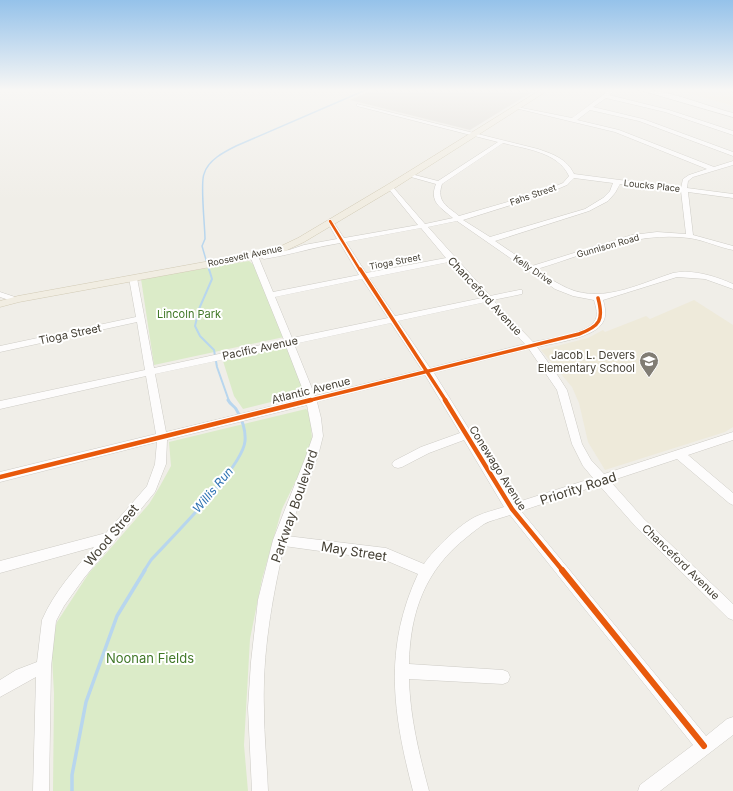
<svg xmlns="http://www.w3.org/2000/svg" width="733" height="791" font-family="Inter,sans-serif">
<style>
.commercial{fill:#f3ebdb}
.industrial{fill:#e0ddd6}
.education{fill:#eeeada}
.green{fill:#dbebc8}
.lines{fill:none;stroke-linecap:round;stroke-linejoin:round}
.stream-far3{stroke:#b8d6ee;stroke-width:1.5}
.stream-far2{stroke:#b8d6ee;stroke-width:2}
.stream-far1{stroke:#b8d6ee;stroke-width:3}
.stream{stroke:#b8d6ee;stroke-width:3.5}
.minor-casing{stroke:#ceccc6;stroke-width:1}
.major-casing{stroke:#d2cbb6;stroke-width:1}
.highway-casing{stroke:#c8bda4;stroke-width:1}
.minor{fill:#fdfcfc;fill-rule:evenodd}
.major{fill:#f1ede2;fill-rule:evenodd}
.highway{fill:#ece6d8;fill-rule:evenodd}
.cycleway-far3-casing{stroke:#fff;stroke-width:4}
.cycleway-far2-casing{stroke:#fff;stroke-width:5.5}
.cycleway-far1-casing{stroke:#fff;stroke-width:7}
.cycleway-casing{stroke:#fff;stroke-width:8}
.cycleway-far3{stroke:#e8590c;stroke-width:2.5}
.cycleway-far2{stroke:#e8590c;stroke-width:3.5}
.cycleway-far1{stroke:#e8590c;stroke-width:4.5}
.cycleway{stroke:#e8590c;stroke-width:6}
.labels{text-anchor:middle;stroke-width:4;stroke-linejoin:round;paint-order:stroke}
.far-street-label{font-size:9px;fill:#454035;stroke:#fff}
.street-label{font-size:11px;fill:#454035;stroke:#fff}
.park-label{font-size:11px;fill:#417828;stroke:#fff}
.poi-label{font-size:11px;fill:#454035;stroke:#fff;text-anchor:end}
.water-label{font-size:12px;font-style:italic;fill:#2d72b2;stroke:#fff}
.near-street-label{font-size:13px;fill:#454035;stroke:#fff}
.near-park-label{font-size:13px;fill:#417828;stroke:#fff}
</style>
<rect width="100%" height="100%" fill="#f0eee8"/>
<path class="commercial" d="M 674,89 L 722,89 L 733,92 L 733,106 Z"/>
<path class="industrial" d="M 375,89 L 537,89 L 470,130 L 350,100 Z"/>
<path class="education" d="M 694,300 L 733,325 L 733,427 L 725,432 L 605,470 L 588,442 L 579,403 L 572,387 L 541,350 L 588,338 L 603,330 L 605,332 L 646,316 L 650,319 Z"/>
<path class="green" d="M 249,261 L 254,265 L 284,337 L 154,365 L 141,279 Z
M 286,347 L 305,389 L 303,394 L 243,409 L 234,396 L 223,361 Z
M 306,409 L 310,413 L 312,439 L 303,466 L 282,509 L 262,579 L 250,639 L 244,745 L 248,791 L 53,791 L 54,693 L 51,640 L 57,622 L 89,573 L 149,504 L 160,486 L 171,466 L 169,442 Z"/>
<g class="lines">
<path class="stream-far3" d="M 209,270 L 202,246 L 205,239 C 205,226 200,183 204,174 C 208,160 224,152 236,146 L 368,89"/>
<path class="stream-far2" d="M 209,269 L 212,279 L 199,309 L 195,326 L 200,336 L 214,350 L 217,367 L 229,401"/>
<path class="stream-far1" d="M 144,571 L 151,560 C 171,538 243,467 245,441 C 246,431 242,418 236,409 C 234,406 230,404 228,400"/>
<path class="stream" d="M 72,791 L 72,775 L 86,702 L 117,616 L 145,570"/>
<defs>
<path id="minor" d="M 611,89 L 617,89 L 609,95 L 669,110 L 733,131 L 733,135 L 665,112 L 606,98 L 593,107 L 643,119 L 733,152 L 733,156 L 639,121 L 590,110 L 577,120 L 619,130 L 714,167 L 733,161 L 733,165 L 693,177 L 688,181 L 687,188 L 733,194 L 733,198 L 688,192 L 693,235 L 733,246 L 733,250 C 718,247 704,240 689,238 C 636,231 587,254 537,269 C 545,275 553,281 561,285 C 598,306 636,285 673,273 C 693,269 715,276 733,284 L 733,289 L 705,279 L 677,277 L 603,300 C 605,307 607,315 603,322 C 595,338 554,343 537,347 L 558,376 L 567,390 L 582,444 L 591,460 L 604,474 L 733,432 L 733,440 L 688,455 L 733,493 L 733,505 L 729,503 L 677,459 L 610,481 L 644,519 L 733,604 L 733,620 L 728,618 L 636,527 L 599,485 L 521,511 L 706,736 L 727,719 L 733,717 L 733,735 L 660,791 L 638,791 L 640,785 L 693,745 L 510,515 C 502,518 491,520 484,524 C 478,528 472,533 467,537 C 425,570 410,612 409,664 L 503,670 L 508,672 L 510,677 L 508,682 L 503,684 L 409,679 C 410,717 419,754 429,791 L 413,791 C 393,714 383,649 418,574 L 385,560 L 284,546 C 272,599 262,654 264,709 C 264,736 267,764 268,791 L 252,791 L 248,708 L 251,662 L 258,600 L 273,540 L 306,456 L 313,436 L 307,405 L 167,440 L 166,464 L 155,492 L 84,578 L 64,606 L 56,621 L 51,667 L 49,791 L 33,791 L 36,677 L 0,697 L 0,680 L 16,670 L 37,662 L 42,620 C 54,592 75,569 94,547 L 0,573 L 0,561 L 106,533 L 147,486 L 155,464 L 157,442 L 0,482 L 0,472 L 156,434 L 146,376 L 0,409 L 0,401 L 145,370 L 137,322 L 0,352 L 0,346 L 136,317 L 129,278 L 133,276 L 137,278 L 154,368 L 284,340 L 250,256 L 251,254 L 257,254 L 258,256 L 273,292 L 359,275 L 340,243 C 314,247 290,255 264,259 L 260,257 L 261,255 L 289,250 L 304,245 L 337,239 L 327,221 L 330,219 L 332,220 L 344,238 L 418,225 L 388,188 L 388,186 L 392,186 L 425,224 L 453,218 C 440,207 429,202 436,184 L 404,175 L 407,173 L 438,181 L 498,142 L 357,106 L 357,104 L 538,149 C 553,154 567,159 574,174 L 681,188 L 683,179 L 689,175 L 707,169 L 615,132 L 515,108 L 517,107 L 572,118 ZM 503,143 C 526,149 558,152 569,176 L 563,183 L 539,193 L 459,216 C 447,206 436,202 442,184 ZM 574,178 L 613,183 L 610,191 L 603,198 L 585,209 L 490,237 L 463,220 L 543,195 L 567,185 ZM 620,184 L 681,191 L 686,234 L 657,232 L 632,235 L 532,266 L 495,241 L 589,211 L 608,201 L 615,193 ZM 457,221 L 555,289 L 573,296 L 594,300 C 596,307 599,316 594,322 C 586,334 547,339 533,342 L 493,300 L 522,294 L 522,290 L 519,290 L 490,296 L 428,227 ZM 421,228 L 446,258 L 366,273 L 346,242 ZM 449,262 L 482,298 L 395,316 L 369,278 ZM 362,279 L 388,318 L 292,338 L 275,297 ZM 486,302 L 525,344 L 430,368 L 398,321 ZM 391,323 L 422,370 L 315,396 L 294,344 ZM 286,346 L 306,398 L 166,432 L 155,374 ZM 529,349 L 557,390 L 572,444 L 583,466 L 593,478 L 515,503 L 434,373 ZM 425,375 L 460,433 L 421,447 L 394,461 L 392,464 L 394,467 L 398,468 L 402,467 L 429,453 L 464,440 L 504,507 C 495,510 486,512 477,516 C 461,523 434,549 424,564 L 386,548 L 287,536 L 318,456 L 323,436 L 321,418 L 317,402 Z
M 636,89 C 667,89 703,105 733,113 L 733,117 Z
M 0,292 L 18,298 L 19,300 L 15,302 L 0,297 Z"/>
<path id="major" d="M 542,89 L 550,89 L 393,189 L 304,242 L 285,251 L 243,261 L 19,302 L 0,307 L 0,301 L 18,296 L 243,255 L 279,247 L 298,238 L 387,185 Z"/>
<path id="highway" d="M 727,89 L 733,89 L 733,92 Z"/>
</defs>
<use href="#minor" class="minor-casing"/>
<use href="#major" class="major-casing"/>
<use href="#highway" class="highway-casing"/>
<use href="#minor" class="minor"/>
<use href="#major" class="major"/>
<use href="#highway" class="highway"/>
<defs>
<path id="cycleway-far3" d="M 330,221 L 360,270"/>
<path id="cycleway-far2" d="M 360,269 L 446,401
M 307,401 L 579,334 C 600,326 604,320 598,298"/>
<path id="cycleway-far1" d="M 445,400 L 512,509 L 563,571
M 0,477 L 311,400"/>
<path id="cycleway" d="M 562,570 L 704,746"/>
</defs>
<use href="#cycleway-far3" class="cycleway-far3-casing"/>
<use href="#cycleway-far2" class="cycleway-far2-casing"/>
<use href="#cycleway-far1" class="cycleway-far1-casing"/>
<use href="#cycleway" class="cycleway-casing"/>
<use href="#cycleway-far3" class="cycleway-far3"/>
<use href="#cycleway-far2" class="cycleway-far2"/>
<use href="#cycleway-far1" class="cycleway-far1"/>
<use href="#cycleway" class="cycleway"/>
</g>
<linearGradient id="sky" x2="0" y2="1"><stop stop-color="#95c2ea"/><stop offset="0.45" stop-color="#f8f7f5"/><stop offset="1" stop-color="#f8f7f5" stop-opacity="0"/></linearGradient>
<rect width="733" height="200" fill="url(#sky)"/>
<defs>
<symbol id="school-pin" viewBox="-11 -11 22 30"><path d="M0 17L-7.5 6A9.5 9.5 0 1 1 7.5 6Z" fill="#817d74" stroke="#fff"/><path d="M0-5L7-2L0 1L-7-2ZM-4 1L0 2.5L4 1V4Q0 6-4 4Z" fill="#fff"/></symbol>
</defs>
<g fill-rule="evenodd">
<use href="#school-pin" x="638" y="350" width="22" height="30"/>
</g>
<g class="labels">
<g class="far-street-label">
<text transform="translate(652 186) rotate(6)" y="3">Loucks Place</text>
<text transform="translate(533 195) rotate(-19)" y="3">Fahs Street</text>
<text transform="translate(608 246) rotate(-16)" y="3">Gunnison Road</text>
<text transform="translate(245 256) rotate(-12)" y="3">Roosevelt Avenue</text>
<text transform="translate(395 262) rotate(-11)" y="3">Tioga Street</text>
<text transform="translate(533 270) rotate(34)" y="3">Kelly Drive</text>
</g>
<g class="street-label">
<text transform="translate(485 296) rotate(47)" y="4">Chanceford Avenue</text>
<text transform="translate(70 334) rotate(-12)" y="4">Tioga Street</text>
<text transform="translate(260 348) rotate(-12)" y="4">Pacific Avenue</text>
<text transform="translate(311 390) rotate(-14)" y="4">Atlantic Avenue</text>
<text transform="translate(498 468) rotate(58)" y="4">Conewago Avenue</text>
<text transform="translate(681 562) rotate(44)" y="4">Chanceford Avenue</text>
</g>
<g class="park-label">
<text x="189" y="318">Lincoln Park</text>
</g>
<g class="poi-label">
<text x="635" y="359">Jacob L. Devers<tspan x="635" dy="13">Elementary School</tspan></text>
</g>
<g class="water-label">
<text transform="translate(213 490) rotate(-50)" y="4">Willis Run</text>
</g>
<g class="near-street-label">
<text transform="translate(578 488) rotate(-18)" y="5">Priority Road</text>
<text transform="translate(294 506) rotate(-71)" y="5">Parkway Boulevard</text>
<text transform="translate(111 535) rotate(-50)" y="5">Wood Street</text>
<text transform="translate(354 551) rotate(9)" y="5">May Street</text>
</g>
<g class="near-park-label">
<text x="150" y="663">Noonan Fields</text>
</g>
</g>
</svg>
